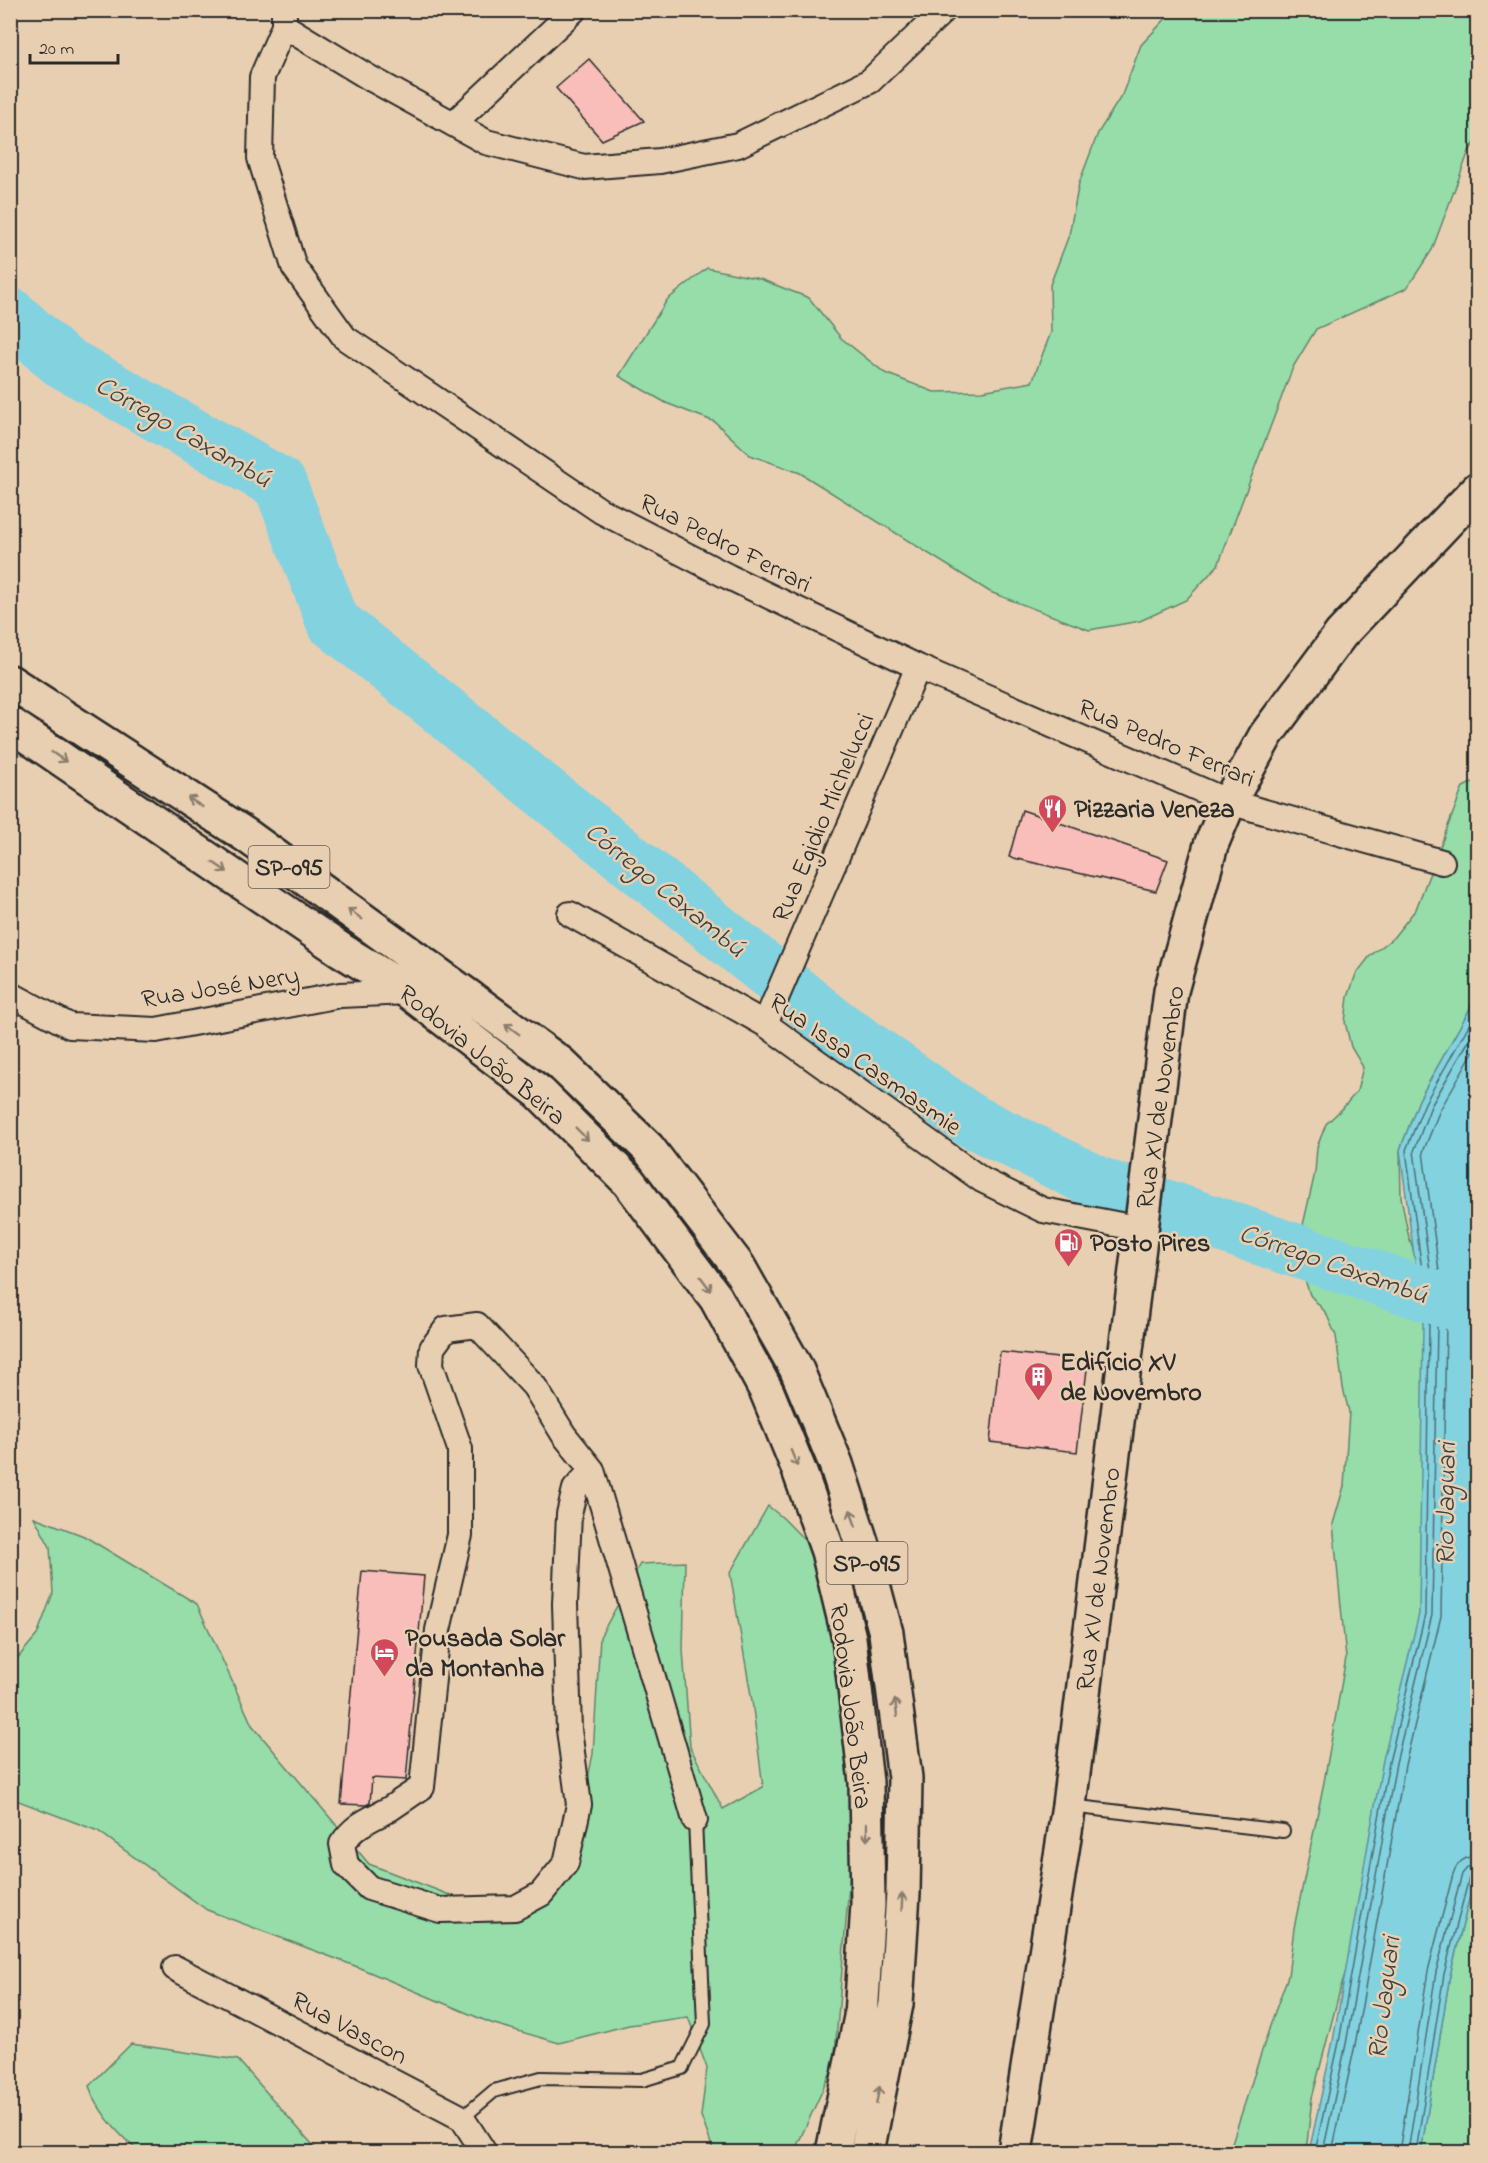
<svg xmlns="http://www.w3.org/2000/svg" width="1488" height="2163" font-family="'Indie Flower',sans-serif">
<style>
.green{fill:#96ddaa;stroke:#60846a;stroke-width:1.5}
.water{fill:#83d2e0;stroke:#608f98;stroke-width:1.5}
.lines{fill:none;stroke-linecap:round;stroke-linejoin:round}
.shore{stroke:#4e6e73;stroke-width:1.5}
.river{stroke:#83d2e0;stroke-width:54}
.building{fill:#fabeba;stroke:#2b2b2b;stroke-width:1.5}
.lane-casing{stroke:#2b2b2b;stroke-width:16}
.street-casing{stroke:#2b2b2b;stroke-width:28}
.secondary-casing{stroke:#2b2b2b;stroke-width:38}
.primary-casing{stroke:#2b2b2b;stroke-width:38}
.lane{stroke:#e9cfb1;stroke-width:12}
.street{stroke:#e9cfb1;stroke-width:24}
.secondary{stroke:#e9cfb1;stroke-width:33}
.primary{stroke:#e9cfb1;stroke-width:33}
.oneway{stroke:#8a7d6e}
.labels{text-anchor:middle;stroke-width:5;stroke-linejoin:round;paint-order:stroke}
.shield{fill:#e9cfb1;stroke:#645c53;stroke-width:1.5}
.shield-label{font-size:24px;font-weight:bold;fill:#2b2b2b}
.street-label{font-size:26px;fill:#2b2b2b;stroke:#e9cfb1}
.poi-label{font-size:26px;font-weight:bold;fill:#2b2b2b;stroke:#e9cfb1;text-anchor:start}
.water-label{font-size:27px;font-style:italic;fill:#384446;stroke:#e9cfb1}
</style>
<rect width="100%" height="100%" fill="#e9cfb1"/>
<filter id="ink" filterUnits="userSpaceOnUse"><feTurbulence type="fractalNoise" baseFrequency=".0167" numOctaves="2"/><feDisplacementMap in="SourceGraphic" scale="12" xChannelSelector="R" yChannelSelector="G"/><feConvolveMatrix kernelMatrix="1 2 1 2 8 2 1 2 1" color-interpolation-filters="sRGB"/></filter>
<g filter="url(#ink)">
<path class="green" d="M 1173,11 L 1478,11 L 1477,140 L 1469,151 L 1432,250 L 1407,288 L 1316,329 L 1293,367 L 1218,565 L 1186,600 L 1140,621 L 1089,630 L 990,592 L 800,473 L 750,455 L 715,422 L 666,403 L 619,376 L 667,300 L 707,268 L 760,279 L 809,298 L 841,338 L 885,373 L 934,392 L 982,391 L 1032,382 L 1051,332 L 1050,285 L 1069,235 L 1079,183 L 1098,133 L 1122,95 L 1141,45 Z
M 1477,780 L 1477,996 L 1419,1100 L 1400,1150 L 1401,1197 L 1409,1238 L 1434,1309 L 1437,1618 L 1368,1900 L 1340,1990 L 1312,2098 L 1306,2152 L 1229,2152 L 1272,2020 L 1288,1976 L 1294,1928 L 1324,1782 L 1346,1658 L 1333,1524 L 1344,1486 L 1349,1412 L 1343,1388 L 1336,1336 L 1326,1313 L 1310,1295 L 1303,1274 L 1301,1251 L 1303,1225 L 1315,1173 L 1317,1147 L 1326,1124 L 1343,1108 L 1357,1091 L 1363,1067 L 1351,1047 L 1345,1022 L 1348,997 L 1356,974 L 1370,956 L 1393,938 L 1416,909 L 1463,787 Z
M 768,1506 L 783,1518 L 842,1578 L 859,1766 L 834,2065 L 794,2152 L 714,2152 L 701,2116 L 707,2068 L 688,2017 L 629,2025 L 559,2043 L 491,2023 L 355,1966 L 207,1910 L 98,1831 L 13,1799 L 10,1795 L 10,1667 L 37,1635 L 53,1593 L 50,1547 L 34,1517 L 84,1536 L 197,1604 L 252,1725 L 369,1864 L 468,1902 L 532,1914 L 570,1865 L 593,1754 L 600,1637 L 640,1564 L 685,1562 L 683,1650 L 690,1747 L 723,1809 L 763,1787 L 752,1701 L 730,1573 Z
M 1477,1868 L 1477,2152 L 1421,2152 L 1450,1975 Z
M 131,2044 L 238,2060 L 319,2152 L 139,2152 C 118,2134 98,2112 89,2086 Z"/>
<path class="water" d="M 1477,996 L 1477,1868 L 1450,1975 L 1421,2152 L 1309,2152 L 1333,2041 L 1383,1760 L 1419,1614 L 1423,1323 L 1400,1150 L 1419,1100 Z"/>
<g class="lines">
<path class="shore" d="M 1315,2152 L 1339,2042 L 1389,1762 L 1425,1615 L 1429,1323 L 1406,1150 L 1425,1103 L 1478,1009
M 1323,2152 L 1346,2044 L 1396,1763 L 1432,1615 L 1437,1323 L 1414,1151 L 1431,1106 L 1478,1025
M 1332,2152 L 1355,2045 L 1405,1765 L 1441,1616 L 1446,1323 L 1423,1152 L 1440,1110 L 1478,1043
M 1399,2152 L 1428,1971 L 1453,1874 C 1457,1862 1465,1856 1478,1856
M 1408,2152 L 1436,1972 L 1462,1874 L 1468,1867 L 1478,1865
M 1416,2152 L 1444,1974 L 1469,1878 L 1472,1874 L 1478,1872"/>
<path class="river" d="M 10,314 L 60,360 L 280,484 L 333,622 L 835,1025 L 970,1120 L 1102,1185 L 1448,1302"/>
</g>
<path class="building" d="M 589,59 L 644,121 L 602,140 L 556,88 Z
M 1022,810 L 1168,860 L 1156,891 L 1009,857 Z
M 1000,1352 L 1088,1361 L 1077,1452 L 990,1442 Z
M 362,1571 L 424,1576 L 406,1780 L 372,1778 L 370,1803 L 366,1805 L 341,1804 Z"/>
<g class="lines">
<defs>
<path id="lane" d="M 1070,1806 L 1283,1831
M 462,2118 L 494,2091 L 541,2078 L 642,2080 L 682,2068 L 704,2024 L 695,1820"/>
<path id="street" d="M 284,10 L 284,26 L 262,77 L 260,158 L 294,267 L 345,338 L 601,511 L 729,577 L 918,667 L 1229,802 L 1442,862
M 284,26 L 368,77 L 486,142 L 584,167 L 660,161 L 738,145 L 870,81 L 944,10
M 453,124 L 574,10
M 570,914 L 765,1024 L 982,1180 L 1043,1210 L 1141,1229
M 10,994 L 70,1026 L 156,1030 L 340,995 L 409,992
M 765,1024 L 918,667
M 592,1470 L 575,1489 L 569,1514 L 565,1604 L 569,1730 L 579,1805 L 566,1863 L 541,1894 L 515,1908 L 440,1910 L 369,1888 L 346,1865 L 342,1844 C 356,1823 370,1820 391,1808 C 401,1801 412,1794 422,1787 L 438,1630 L 460,1535 L 460,1449 L 431,1365 L 432,1348 L 446,1329 L 477,1325 L 534,1386 L 564,1435 L 592,1470 L 695,1820
M 175,1968 L 462,2118 L 484,2152"/>
<path id="secondary" d="M 1015,2152 L 1069,1805 L 1171,991 L 1211,845 L 1229,802 L 1266,735 L 1341,634 L 1478,489"/>
<path id="primary" d="M 10,682 L 247,836 L 560,1063 L 648,1148 L 738,1266 L 796,1368 L 836,1464 L 863,1548 L 886,1633 L 905,1778 L 903,1893 L 896,2004 L 867,2152
M 10,724 L 341,950 L 409,992 L 540,1093 L 629,1182 L 716,1298 L 767,1392 L 799,1470 L 828,1551 L 849,1638 L 866,1782 L 868,1904 L 861,2017 L 833,2152"/>
</defs>
<use href="#lane" class="lane-casing"/>
<use href="#street" class="street-casing"/>
<use href="#secondary" class="secondary-casing"/>
<use href="#primary" class="primary-casing"/>
<use href="#lane" class="lane"/>
<use href="#street" class="street"/>
<use href="#secondary" class="secondary"/>
<use href="#primary" class="primary"/>
</g>
<defs><path id="oneway-shaft" d="M-6 0H5M1.5-3L5.5 0L1.5 3" fill="none" stroke-width="1.6" stroke-linecap="round" stroke-linejoin="round" transform="scale(1.5)"/></defs>
<g class="oneway">
<use href="#oneway-shaft" transform="translate(59 757) rotate(34)"/>
<use href="#oneway-shaft" transform="translate(195 802) rotate(-147)"/>
<use href="#oneway-shaft" transform="translate(220 867) rotate(34)"/>
<use href="#oneway-shaft" transform="translate(355 914) rotate(-144)"/>
<use href="#oneway-shaft" transform="translate(512 1029) rotate(-144)"/>
<use href="#oneway-shaft" transform="translate(582 1134) rotate(45)"/>
<use href="#oneway-shaft" transform="translate(706 1284) rotate(53)"/>
<use href="#oneway-shaft" transform="translate(794 1458) rotate(68)"/>
<use href="#oneway-shaft" transform="translate(853 1518) rotate(-108)"/>
<use href="#oneway-shaft" transform="translate(896 1708) rotate(-97)"/>
<use href="#oneway-shaft" transform="translate(867 1832) rotate(89)"/>
<use href="#oneway-shaft" transform="translate(902 1902) rotate(-87)"/>
<use href="#oneway-shaft" transform="translate(878 2095) rotate(-79)"/>
</g>
</g>
<defs>
<symbol id="restaurant-pin" viewBox="-11 -11 22 30"><path d="M0 17L-7.5 6A9.5 9.5 0 1 1 7.5 6Z" fill="#d1495b" stroke="#e9cfb1"/><path d="M-5-6h1v4h1v-4h1v4h1v-4h1v5L-1.5 .5V6h-2V.5L-5-1ZM5-6V6H3V1.5H1.5Q1.5-4 5-6Z" fill="#fff"/></symbol>
<symbol id="fuel-pin" viewBox="-11 -11 22 30"><path d="M0 17L-7.5 6A9.5 9.5 0 1 1 7.5 6Z" fill="#d1495b" stroke="#e9cfb1"/><path d="M-5.5-6h7V0h2V4h1.3V-2.5L3-4.5l.8-.8L6-3V5H2.5V1h-1V6h-7ZM-4.2-4.7v3.2H.2V-4.7Z" fill="#fff"/></symbol>
<symbol id="building-pin" viewBox="-11 -11 22 30"><path d="M0 17L-7.5 6A9.5 9.5 0 1 1 7.5 6Z" fill="#d1495b" stroke="#e9cfb1"/><path d="M-4-6H4V6H1V3H-1V6H-4ZM-2.5-4.3h1.7v1.8h-1.7ZM.8-4.3h1.7v1.8H.8ZM-2.5-1h1.7V.8h-1.7ZM.8-1h1.7V.8H.8Z" fill="#fff"/></symbol>
<symbol id="hotel-pin" viewBox="-11 -11 22 30"><path d="M0 17L-7.5 6A9.5 9.5 0 1 1 7.5 6Z" fill="#d1495b" stroke="#e9cfb1"/><path d="M-6-4.5h1.5V1H6V5H4.5V3h-9V5H-6ZM-4 0a1.8 1.8 0 1 1 3.6 0ZM.5 0V-2.5h3Q6-2.5 6 0Z" fill="#fff"/></symbol>
</defs>
<g fill-rule="evenodd">
<use href="#restaurant-pin" x="1036" y="792" width="33" height="45"/>
<use href="#fuel-pin" x="1052" y="1226" width="33" height="45"/>
<use href="#building-pin" x="1022" y="1360" width="33" height="45"/>
<use href="#hotel-pin" x="368" y="1636" width="33" height="45"/>
</g>
<g class="labels">
<g class="shield">
<rect x="248.5" y="846" width="81" height="42" rx="4.5"/>
<rect x="826.5" y="1542" width="81" height="42" rx="4.5"/>
</g>
<g class="shield-label">
<text x="289" y="875">SP-095</text>
<text x="867" y="1571">SP-095</text>
</g>
<g class="street-label">
<text transform="translate(726 542) rotate(27)" y="9">Rua Pedro Ferrari</text>
<text transform="translate(1167 742) rotate(23)" y="9">Rua Pedro Ferrari</text>
<text transform="translate(822 817) rotate(-67)" y="9">Rua Egidio Michelucci</text>
<text transform="translate(220 986) rotate(-9)" y="9">Rua José Nery</text>
<text transform="translate(483 1054) rotate(39)" y="9">Rodovia João Beira</text>
<text transform="translate(866 1063) rotate(35)" y="9">Rua Issa Casmasmie</text>
<text transform="translate(1159 1097) rotate(-82)" y="9">Rua XV de Novembro</text>
<text transform="translate(1097 1579) rotate(-83)" y="9">Rua XV de Novembro</text>
<text transform="translate(852 1706) rotate(83)" y="9">Rodovia João Beira</text>
<text transform="translate(350 2027) rotate(28)" y="9">Rua Vascon</text>
</g>
<g class="poi-label">
<text x="1074" y="817">Pizzaria Veneza</text>
<text x="1090" y="1251">Posto Pires</text>
<text x="1060" y="1370">Edifício XV<tspan x="1060" dy="30">de Novembro</tspan></text>
<text x="405" y="1646">Pousada Solar<tspan x="405" dy="30">da Montanha</tspan></text>
</g>
<g class="water-label">
<text transform="translate(184 431) rotate(30)" y="9">Córrego Caxambú</text>
<text transform="translate(666 889) rotate(39)" y="9">Córrego Caxambú</text>
<text transform="translate(1334 1263) rotate(19)" y="9">Córrego Caxambú</text>
<text transform="translate(1445 1504) rotate(-89)" y="9">Rio Jaguari</text>
<text transform="translate(1383 1998) rotate(-83)" y="9">Rio Jaguari</text>
</g>
</g>
<rect width="1488" height="2163" fill="none" stroke="#e9cfb1" stroke-width="36"/>
<rect x="18" y="18" width="1452" height="2127" fill="none" stroke="#2b2b2b" stroke-width="2" filter="url(#ink)"/>
<path d="M30 54v9h88v-9" fill="none" stroke="#2b2b2b" stroke-width="3"/>
<text x="39" y="54" font-size="18" fill="#2b2b2b" stroke="#e9cfb1" stroke-width="4.5" paint-order="stroke">20 m</text>
</svg>
